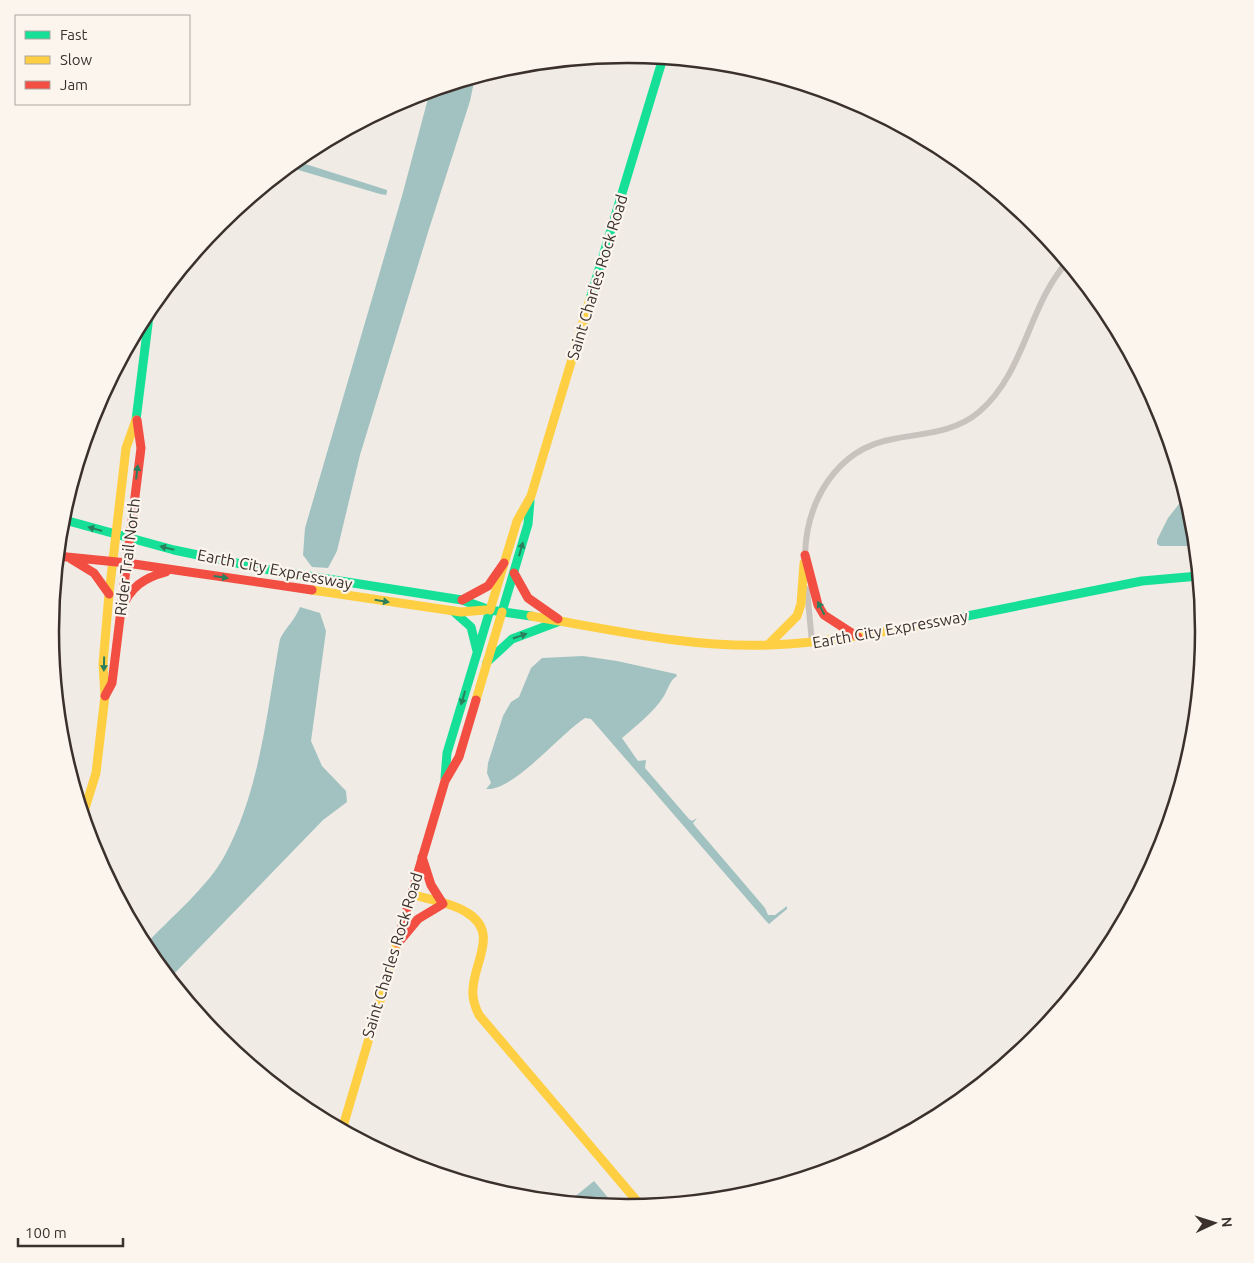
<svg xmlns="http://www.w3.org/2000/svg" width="1254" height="1263" font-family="Ubuntu,sans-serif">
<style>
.water{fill:#a1c2c1}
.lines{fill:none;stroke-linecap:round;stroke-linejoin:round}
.street{stroke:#c9c3be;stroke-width:6}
.fast{stroke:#16e098;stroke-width:9}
.slow{stroke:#ffcf43;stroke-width:9}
.jam{stroke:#f24e42;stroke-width:9}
.oneway{fill:#2a7f5c}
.labels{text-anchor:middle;stroke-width:4.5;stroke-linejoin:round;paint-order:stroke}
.street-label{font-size:16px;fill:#3b302b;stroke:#fbf5ee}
.rim{fill:none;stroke:#3b302b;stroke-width:2.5}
</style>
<rect width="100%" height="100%" fill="#f0ebe5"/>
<path class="water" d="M 475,77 L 470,101 L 429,229 L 360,455 L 337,551 L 328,568 L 312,567 L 303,555 L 305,528 L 402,196 L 430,91 Z
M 296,161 L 387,190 L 387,192 L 386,195 L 380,194 L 288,167 Z
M 1186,495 L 1193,519 L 1196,546 L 1160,546 L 1157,544 L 1157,540 L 1168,518 Z
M 300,607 L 320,613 L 326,631 L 311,741 L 322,766 L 346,791 L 347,802 L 323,820 L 169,979 L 144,946 C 168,920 209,886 225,855 C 260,790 267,711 280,639 C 286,627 295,620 300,607 Z
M 583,656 L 617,661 L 676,674 L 677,676 C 670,680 668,689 664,696 C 653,713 637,725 622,738 L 638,761 L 646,760 L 645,768 L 689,819 L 692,821 L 697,818 L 693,823 L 695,826 L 765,908 L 768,915 L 775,915 L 787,906 L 787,909 L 769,924 L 766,921 L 591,719 L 585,718 C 560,734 513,792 486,789 L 491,783 L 487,773 L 488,763 L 503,716 L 511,702 L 519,697 L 531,668 L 542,658 Z
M 594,1181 L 616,1207 L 567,1203 Z"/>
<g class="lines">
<path class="street" d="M 805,556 C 806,502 836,449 893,439 C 923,433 954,433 979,412 C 1025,373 1028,306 1067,262
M 807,589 L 812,643"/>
<path class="fast" d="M 590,299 L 663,58
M 136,420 L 150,308
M 61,519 L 174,550 L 270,570 L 462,600 L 490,610 L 531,616
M 453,611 L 471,627 L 477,651
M 502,612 L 528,524 L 530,501
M 942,621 L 1142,581 L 1199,576
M 487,662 L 512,639 L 560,621
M 445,778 L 447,753 L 490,610"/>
<path class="slow" d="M 312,590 L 461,612 L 485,610
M 490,610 L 517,521 L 531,496 L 590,299
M 531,616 C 608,629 691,648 769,645 C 827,643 884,632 942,621
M 768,645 L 797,616 L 801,604 L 804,563
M 476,700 L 502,612
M 83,815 L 96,773 L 105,696 L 103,664 L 109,594 L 126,448 L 136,420
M 411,894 C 429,900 450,902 466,912 C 500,932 474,961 473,989 C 472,998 475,1007 479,1015 L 642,1207
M 342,1130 L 400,933"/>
<path class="jam" d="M 805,555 L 818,605 L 824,615 L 858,637
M 57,556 L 127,563 L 312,590
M 71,559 L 94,573 L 109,594
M 514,573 L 528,598 L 558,619
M 462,600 L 488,586 L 504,563
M 121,609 C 131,587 143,578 166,572
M 105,696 L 112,683 L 141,448 L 137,420
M 400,933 L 445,781 L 459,757 L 476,700
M 398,943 L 418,919 L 443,904 L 431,885 L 422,857"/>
</g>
<defs><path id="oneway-solid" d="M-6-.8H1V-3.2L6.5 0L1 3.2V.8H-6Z" transform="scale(1.25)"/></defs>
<g class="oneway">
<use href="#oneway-solid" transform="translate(137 472) rotate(-83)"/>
<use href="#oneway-solid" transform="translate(95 529) rotate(-164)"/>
<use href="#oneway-solid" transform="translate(167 548) rotate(-166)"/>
<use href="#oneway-solid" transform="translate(521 549) rotate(-74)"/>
<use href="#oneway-solid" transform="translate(221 577) rotate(8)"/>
<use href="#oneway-solid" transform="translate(382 601) rotate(9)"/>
<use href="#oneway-solid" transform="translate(821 608) rotate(-117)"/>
<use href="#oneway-solid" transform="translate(520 636) rotate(-19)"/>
<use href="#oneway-solid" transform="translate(104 664) rotate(91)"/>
<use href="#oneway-solid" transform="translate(463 698) rotate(107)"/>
</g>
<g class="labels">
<g class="street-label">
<text transform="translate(597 277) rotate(-73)" y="6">Saint Charles Rock Road</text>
<text transform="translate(127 557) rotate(-83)" y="6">Rider Trail North</text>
<text transform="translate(275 569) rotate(11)" y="6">Earth City Expressway</text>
<text transform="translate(890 629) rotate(-10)" y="6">Earth City Expressway</text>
<text transform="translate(392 955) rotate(-73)" y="6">Saint Charles Rock Road</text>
</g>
</g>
<path d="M0 0H1254V1263H0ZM59 631a568 568 0 1 1 1136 0a568 568 0 1 1-1136 0Z" fill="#fbf5ee" fill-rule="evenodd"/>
<path class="rim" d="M59 631a568 568 0 1 1 1136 0a568 568 0 1 1-1136 0Z"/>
<rect x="15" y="15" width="175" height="90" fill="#fbf5ee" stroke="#aea6a0"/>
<rect x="25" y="31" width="25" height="8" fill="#16e098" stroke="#aea6a0"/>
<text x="60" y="40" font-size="15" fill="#3b302b">Fast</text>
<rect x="25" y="56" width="25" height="8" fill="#ffcf43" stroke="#aea6a0"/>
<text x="60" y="65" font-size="15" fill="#3b302b">Slow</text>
<rect x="25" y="81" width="25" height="8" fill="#f24e42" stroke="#aea6a0"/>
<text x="60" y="90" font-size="15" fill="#3b302b">Jam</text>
<g transform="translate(1214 1223) rotate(86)" stroke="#fbf5ee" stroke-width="4" paint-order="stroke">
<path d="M0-4L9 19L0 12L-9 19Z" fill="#3b302b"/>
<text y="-8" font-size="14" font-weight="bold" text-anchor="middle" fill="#3b302b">N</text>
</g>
<path d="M18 1238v8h105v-8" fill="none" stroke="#3b302b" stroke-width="2.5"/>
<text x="25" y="1238" font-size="15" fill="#3b302b" stroke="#fbf5ee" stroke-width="4" paint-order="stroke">100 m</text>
</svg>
